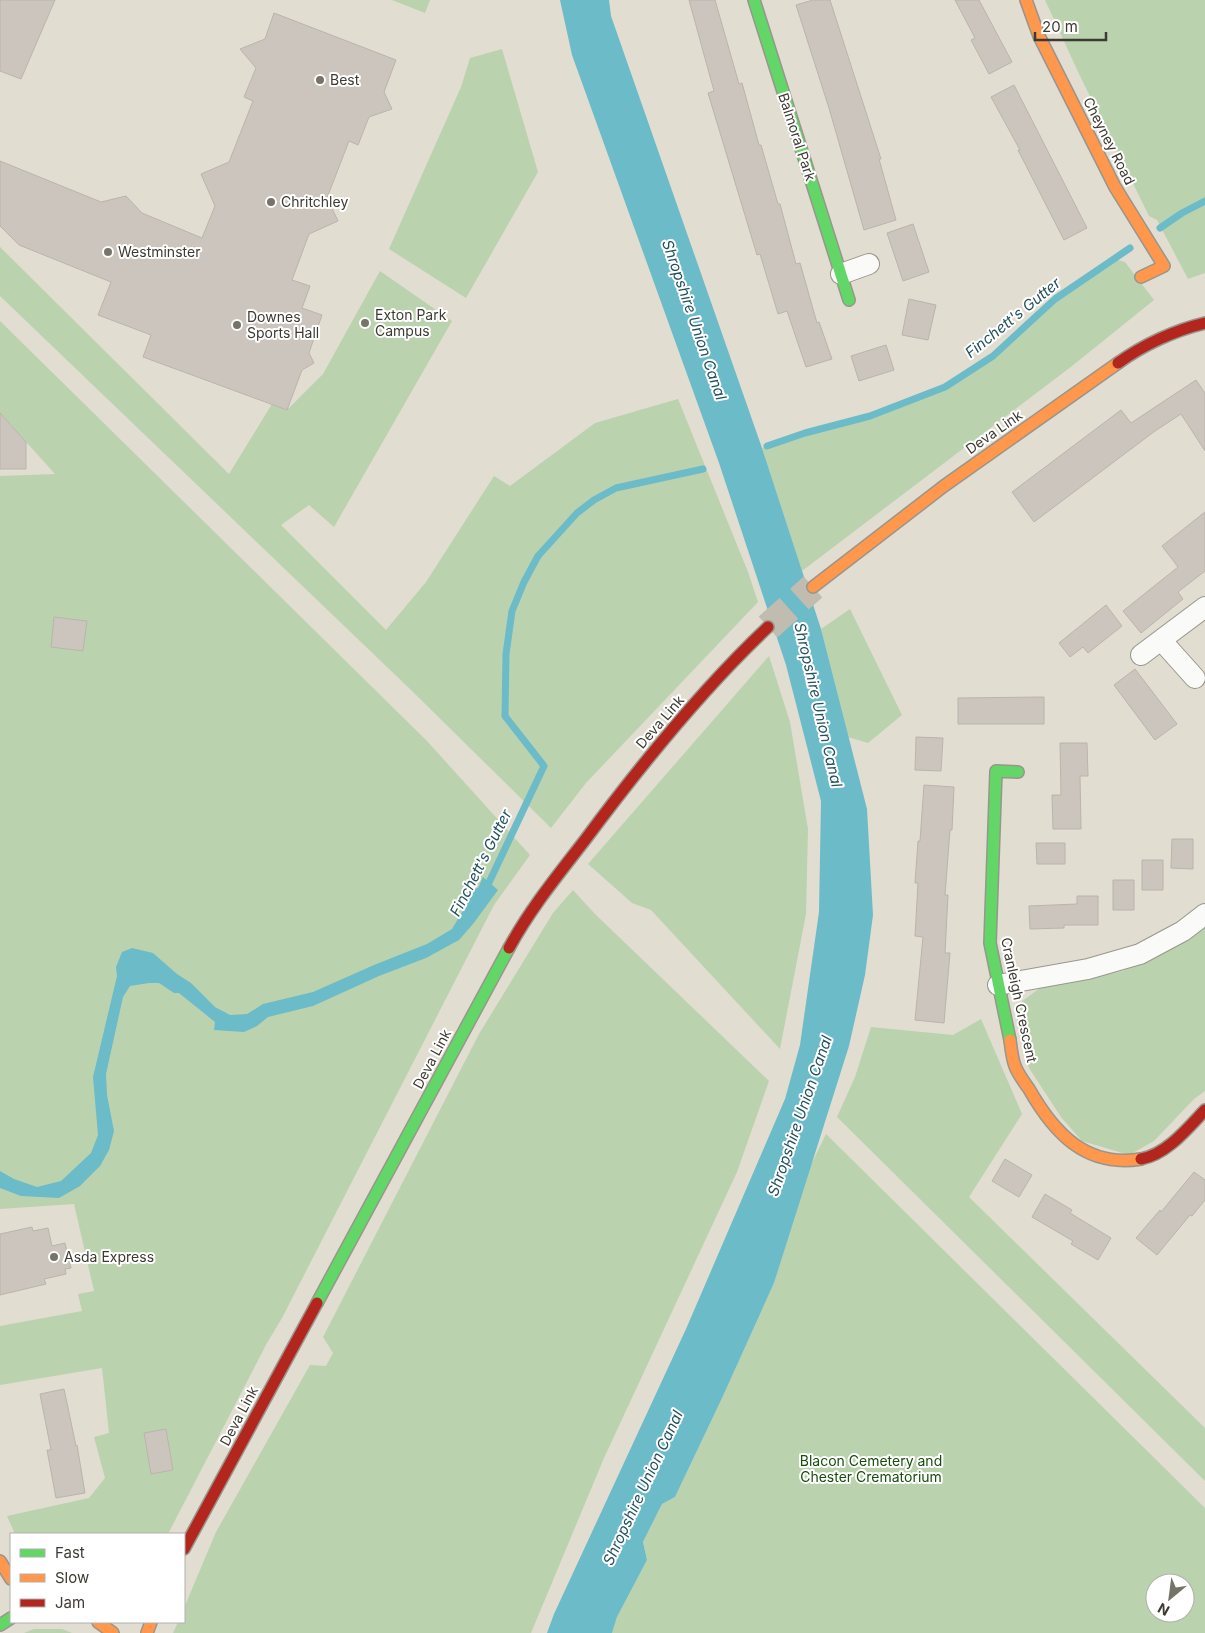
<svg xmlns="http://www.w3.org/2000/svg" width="1205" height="1633" font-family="Inter,sans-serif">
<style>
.green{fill:#bad3ae;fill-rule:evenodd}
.water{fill:#6bbbc9}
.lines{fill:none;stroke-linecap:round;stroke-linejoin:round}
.stream{stroke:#6bbbc9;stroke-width:7}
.building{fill:#ccc5be;stroke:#bab4ad}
.primary-tunnel{stroke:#c0bcb0;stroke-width:28;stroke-dasharray:28 14;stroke-linecap:butt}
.street-casing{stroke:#98968c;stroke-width:22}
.fast-casing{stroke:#98968c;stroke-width:14}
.slow-casing{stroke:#98968c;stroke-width:14}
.jam-casing{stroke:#98968c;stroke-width:14}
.street{stroke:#fafaf8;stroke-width:20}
.fast{stroke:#63d668;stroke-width:11}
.slow{stroke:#ff974d;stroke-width:11}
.jam{stroke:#b3261e;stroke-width:11}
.poi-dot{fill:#767369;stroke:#fff;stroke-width:2}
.labels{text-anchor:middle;stroke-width:4;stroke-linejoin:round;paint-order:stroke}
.poi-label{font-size:14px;fill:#3d3a31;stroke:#fff;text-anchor:start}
.street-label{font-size:14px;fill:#3d3a31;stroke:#fff}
.park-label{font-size:14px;fill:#174c0a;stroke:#fff}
.water-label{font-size:15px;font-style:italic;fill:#22525d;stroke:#fff}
</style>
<rect width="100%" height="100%" fill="#e1ddd0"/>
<path class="green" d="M 392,0 L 430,0 L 425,13 Z
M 1045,0 L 1205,0 L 1205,273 L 1188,279 L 1157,220 L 1149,216 L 1079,74 Z
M 502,49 L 538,172 L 466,298 L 389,249 L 461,87 L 470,58 Z
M 0,247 L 229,474 L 272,404 L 287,410 L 323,374 L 380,271 L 452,321 L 334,527 L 309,505 L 281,525 L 386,630 L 426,582 L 494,476 L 510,486 L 595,423 L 678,399 L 748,572 L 758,602 L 586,783 L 551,828 L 411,690 L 0,296 Z
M 1115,259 L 1125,262 L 1154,300 L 1072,366 L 802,571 L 762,448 L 805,433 L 870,416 L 945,387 L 993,356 L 1055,299 Z
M 0,321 L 427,741 L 530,855 L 494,905 L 282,1318 L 267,1343 L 168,1534 L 15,1534 L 7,1516 L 89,1498 L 105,1478 L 94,1437 L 109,1433 L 102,1368 L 0,1385 L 0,1326 L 82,1311 L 78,1294 L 94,1291 L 74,1204 L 0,1209 L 0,476 L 55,474 L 0,413 Z
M 850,609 L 902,715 L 868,743 L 848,737 L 821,629 Z
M 769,656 L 790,722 L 808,829 L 806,914 L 780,1049 L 651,910 L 632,903 L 588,864 Z
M 573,890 L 595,914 L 769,1081 L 737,1172 L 604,1458 L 531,1633 L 173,1633 L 178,1622 L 184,1622 L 184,1608 L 216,1532 L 310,1365 L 326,1366 L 333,1353 L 323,1337 L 479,1034 L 553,913 Z
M 1205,922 L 1205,1091 L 1194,1099 L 1154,1141 L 1129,1155 L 1082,1141 L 1061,1117 L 1029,1068 L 1017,1021 L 1021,1002 L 1040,988 L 1123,971 L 1176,946 Z
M 981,1019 L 1022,1114 L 969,1197 L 1205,1428 L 1205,1481 L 837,1117 L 855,1077 L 871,1027 L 953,1035 Z
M 826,1134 L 1205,1508 L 1205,1633 L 612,1633 L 617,1617 L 647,1560 L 643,1542 L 662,1504 L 675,1497 L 723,1396 L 774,1283 L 809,1169 ZM 1155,1583 L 1185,1583 L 1185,1613 L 1155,1613 Z
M 34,1629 L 62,1629 L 72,1633 L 24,1633 Z"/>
<path class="water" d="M 560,0 L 609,0 L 611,16 L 762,448 L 821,629 L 867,809 L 873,915 L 865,975 L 849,1046 L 774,1283 L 723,1396 L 675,1497 L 662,1504 L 643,1542 L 647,1560 L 617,1617 L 612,1633 L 547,1633 L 554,1614 L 686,1329 L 785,1099 L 800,1045 L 819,912 L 821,801 L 786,665 L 719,463 L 572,55 Z
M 483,877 L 498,890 L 473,924 L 459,940 L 426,958 L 379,976 L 313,1006 L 268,1017 L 257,1026 L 244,1032 L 214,1030 L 215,1022 L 179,993 L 174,993 L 159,983 L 149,983 L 130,986 L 123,997 L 106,1074 L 107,1095 L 114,1131 L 109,1150 L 100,1166 L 80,1186 L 59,1198 L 21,1196 L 0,1188 L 0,1171 L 14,1179 L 37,1187 L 61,1181 L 91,1153 L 98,1135 L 93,1077 L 117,976 L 116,967 L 122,952 L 132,948 L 153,953 L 177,974 L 191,983 L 215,1007 L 230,1015 L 247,1014 L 263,1004 L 313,992 L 374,965 L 427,944 L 452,929 L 468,902 L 467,890 L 478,888 Z"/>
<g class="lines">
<path class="stream" d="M 1160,228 L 1182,213 L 1205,201
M 767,446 L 805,433 L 870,416 L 945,387 L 993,356 L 1055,299 L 1130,248
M 485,891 L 544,766 L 505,716 L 506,654 L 512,611 L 524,582 L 538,556 L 577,513 L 594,500 L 616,488 L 703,469"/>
</g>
<path class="building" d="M 0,0 L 55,0 L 21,79 L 0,71 Z
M 689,0 L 715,0 L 739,84 L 742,83 L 759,145 L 761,145 L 778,204 L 780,204 L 796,264 L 800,263 L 817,323 L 819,322 L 832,359 L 806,367 L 787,311 L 778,314 L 760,254 L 757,255 L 708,93 L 714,91 Z
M 813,0 L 830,0 L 881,159 L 879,159 L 896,220 L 864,230 L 829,108 L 796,5 Z
M 955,0 L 979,0 L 1012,62 L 989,74 L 971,40 L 975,38 Z
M 274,13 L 396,60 L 384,92 L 392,109 L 369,117 L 358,145 L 349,141 L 327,198 L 338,221 L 309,234 L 292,280 L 310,286 L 302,308 L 322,315 L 309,353 L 314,363 L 302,370 L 287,410 L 143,357 L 151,335 L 98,315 L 111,282 L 19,245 L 0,226 L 0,161 L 101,202 L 126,196 L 142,213 L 202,238 L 215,206 L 201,174 L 229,162 L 253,101 L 244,97 L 256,68 L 240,49 L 265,39 Z
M 1014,85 L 1087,228 L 1064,240 L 1018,150 L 1020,150 L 991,97 Z
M 913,224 L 929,272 L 903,281 L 887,233 Z
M 909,299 L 936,305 L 928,340 L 902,335 Z
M 886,345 L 894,370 L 859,381 L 851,356 Z
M 1196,380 L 1205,393 L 1205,451 L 1181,414 L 1155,431 L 1034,522 L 1012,492 L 1121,410 L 1131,423 Z
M 0,413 L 26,442 L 26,469 L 0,469 Z
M 1205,512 L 1205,571 L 1178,592 L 1183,599 L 1141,633 L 1123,611 L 1178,567 L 1162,546 Z
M 1106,605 L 1122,626 L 1088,653 L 1083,647 L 1070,657 L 1059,643 Z
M 54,617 L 87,621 L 83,651 L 51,647 Z
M 1135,669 L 1177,724 L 1155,740 L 1114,685 Z
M 1044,697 L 1044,724 L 958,724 L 958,698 Z
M 916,737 L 943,738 L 941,771 L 915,770 Z
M 1060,743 L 1087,743 L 1088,776 L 1080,776 L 1081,829 L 1053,829 L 1052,795 L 1061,795 Z
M 924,785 L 954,787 L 952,830 L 950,830 L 945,895 L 948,895 L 945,953 L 950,953 L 944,1023 L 915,1020 L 923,937 L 915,936 L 918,883 L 915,883 L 918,841 L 920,841 Z
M 1172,839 L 1193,839 L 1193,869 L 1171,868 Z
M 1036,843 L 1065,843 L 1065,864 L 1037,864 Z
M 1142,860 L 1163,860 L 1163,890 L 1142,890 Z
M 1113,880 L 1134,880 L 1134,910 L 1113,910 Z
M 1077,896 L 1098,896 L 1098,925 L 1064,925 L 1064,928 L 1030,929 L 1029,906 L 1077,904 Z
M 1005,1159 L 1032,1175 L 1019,1197 L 992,1181 Z
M 1194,1172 L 1205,1180 L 1205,1200 L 1192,1216 L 1190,1215 L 1157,1255 L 1136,1238 L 1160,1210 L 1161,1212 Z
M 1045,1194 L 1072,1210 L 1070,1213 L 1111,1238 L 1098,1260 L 1071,1244 L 1073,1241 L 1032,1217 Z
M 32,1227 L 33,1231 L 48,1228 L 52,1246 L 65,1243 L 71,1268 L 65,1269 L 66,1274 L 44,1279 L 46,1284 L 0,1295 L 0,1234 Z
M 64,1389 L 76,1446 L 77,1445 L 85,1493 L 56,1498 L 47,1450 L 51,1450 L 40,1394 Z
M 166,1429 L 173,1470 L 151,1474 L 144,1433 Z"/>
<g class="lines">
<path class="primary-tunnel" d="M 768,627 L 813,587"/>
<defs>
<path id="street" d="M 841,274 L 869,264
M 1161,640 L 1195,678
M 1141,655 L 1205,607
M 998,985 L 1088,969 L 1140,954 L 1183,931 L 1205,914"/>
<path id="fast" d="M 754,0 L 849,300
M 1010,1040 L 990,943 L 996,771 L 1018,772
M 317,1303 L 509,948
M 0,1625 L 11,1618"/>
<path id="slow" d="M 1026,0 L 1039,36 L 1115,187 L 1164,266 L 1141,277
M 813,587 L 944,486 L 1118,363
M 1010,1040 C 1011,1048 1012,1058 1015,1066 C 1018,1074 1024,1082 1029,1089 C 1054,1133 1086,1168 1141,1159
M 0,1561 L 11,1579
M 98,1622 L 113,1633
M 147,1633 L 151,1622"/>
<path id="jam" d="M 1118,363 C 1143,345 1175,330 1205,323
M 509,948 C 530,909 558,875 585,840 C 640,766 701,690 768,627
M 1141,1159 C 1167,1154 1187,1129 1205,1110
M 184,1549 L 317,1303"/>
</defs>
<use href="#street" class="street-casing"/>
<use href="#fast" class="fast-casing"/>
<use href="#slow" class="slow-casing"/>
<use href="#jam" class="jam-casing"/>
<use href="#street" class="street"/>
<use href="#fast" class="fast"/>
<use href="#slow" class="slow"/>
<use href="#jam" class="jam"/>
</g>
<g class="poi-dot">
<circle cx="320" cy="80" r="5"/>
<circle cx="271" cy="202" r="5"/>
<circle cx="108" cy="252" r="5"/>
<circle cx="365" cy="323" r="5"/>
<circle cx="237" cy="325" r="5"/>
<circle cx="54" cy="1257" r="5"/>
</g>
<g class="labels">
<g class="poi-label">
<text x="330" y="85">Best</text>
<text x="281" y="207">Chritchley</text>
<text x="118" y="257">Westminster</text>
<text x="375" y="320">Exton Park<tspan x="375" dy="16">Campus</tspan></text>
<text x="247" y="322">Downes<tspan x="247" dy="16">Sports Hall</tspan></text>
<text x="64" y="1262">Asda Express</text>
</g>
<g class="street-label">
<text transform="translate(797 137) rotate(72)" y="5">Balmoral Park</text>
<text transform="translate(1109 141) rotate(63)" y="5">Cheyney Road</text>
<text transform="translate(994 432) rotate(-35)" y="5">Deva Link</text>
<text transform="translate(660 722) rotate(-49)" y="5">Deva Link</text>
<text transform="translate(1019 1000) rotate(78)" y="5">Cranleigh Crescent</text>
<text transform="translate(432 1059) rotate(-62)" y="5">Deva Link</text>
<text transform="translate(239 1416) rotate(-62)" y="5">Deva Link</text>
</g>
<g class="park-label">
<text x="871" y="1466">Blacon Cemetery and<tspan x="871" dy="16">Chester Crematorium</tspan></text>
</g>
<g class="water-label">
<text transform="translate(1013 318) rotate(-39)" y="5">Finchett's Gutter</text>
<text transform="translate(694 320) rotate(71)" y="5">Shropshire Union Canal</text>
<text transform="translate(818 705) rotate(77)" y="5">Shropshire Union Canal</text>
<text transform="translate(481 863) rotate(-63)" y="5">Finchett's Gutter</text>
<text transform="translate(800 1116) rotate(-71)" y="5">Shropshire Union Canal</text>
<text transform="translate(643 1488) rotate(-65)" y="5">Shropshire Union Canal</text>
</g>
</g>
<rect x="10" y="1533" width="175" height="90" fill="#ffffff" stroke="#b1b0ad"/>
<rect x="20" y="1549" width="25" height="8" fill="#63d668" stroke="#b1b0ad"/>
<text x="55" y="1558" font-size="15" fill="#3d3a31">Fast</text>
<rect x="20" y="1574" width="25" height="8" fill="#ff974d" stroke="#b1b0ad"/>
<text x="55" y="1583" font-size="15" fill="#3d3a31">Slow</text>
<rect x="20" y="1599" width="25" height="8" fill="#b3261e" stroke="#b1b0ad"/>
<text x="55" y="1608" font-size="15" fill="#3d3a31">Jam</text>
<g transform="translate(1170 1598) rotate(209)"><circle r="24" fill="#ffffff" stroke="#b1b0ad"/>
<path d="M0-4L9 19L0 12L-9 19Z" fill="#767369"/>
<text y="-8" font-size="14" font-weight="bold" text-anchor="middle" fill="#3d3a31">N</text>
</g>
<path d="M1035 32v8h71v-8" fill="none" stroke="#3d3a31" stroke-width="2.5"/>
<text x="1042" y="32" font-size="15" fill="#3d3a31" stroke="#ffffff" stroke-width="4" paint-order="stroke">20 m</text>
</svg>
